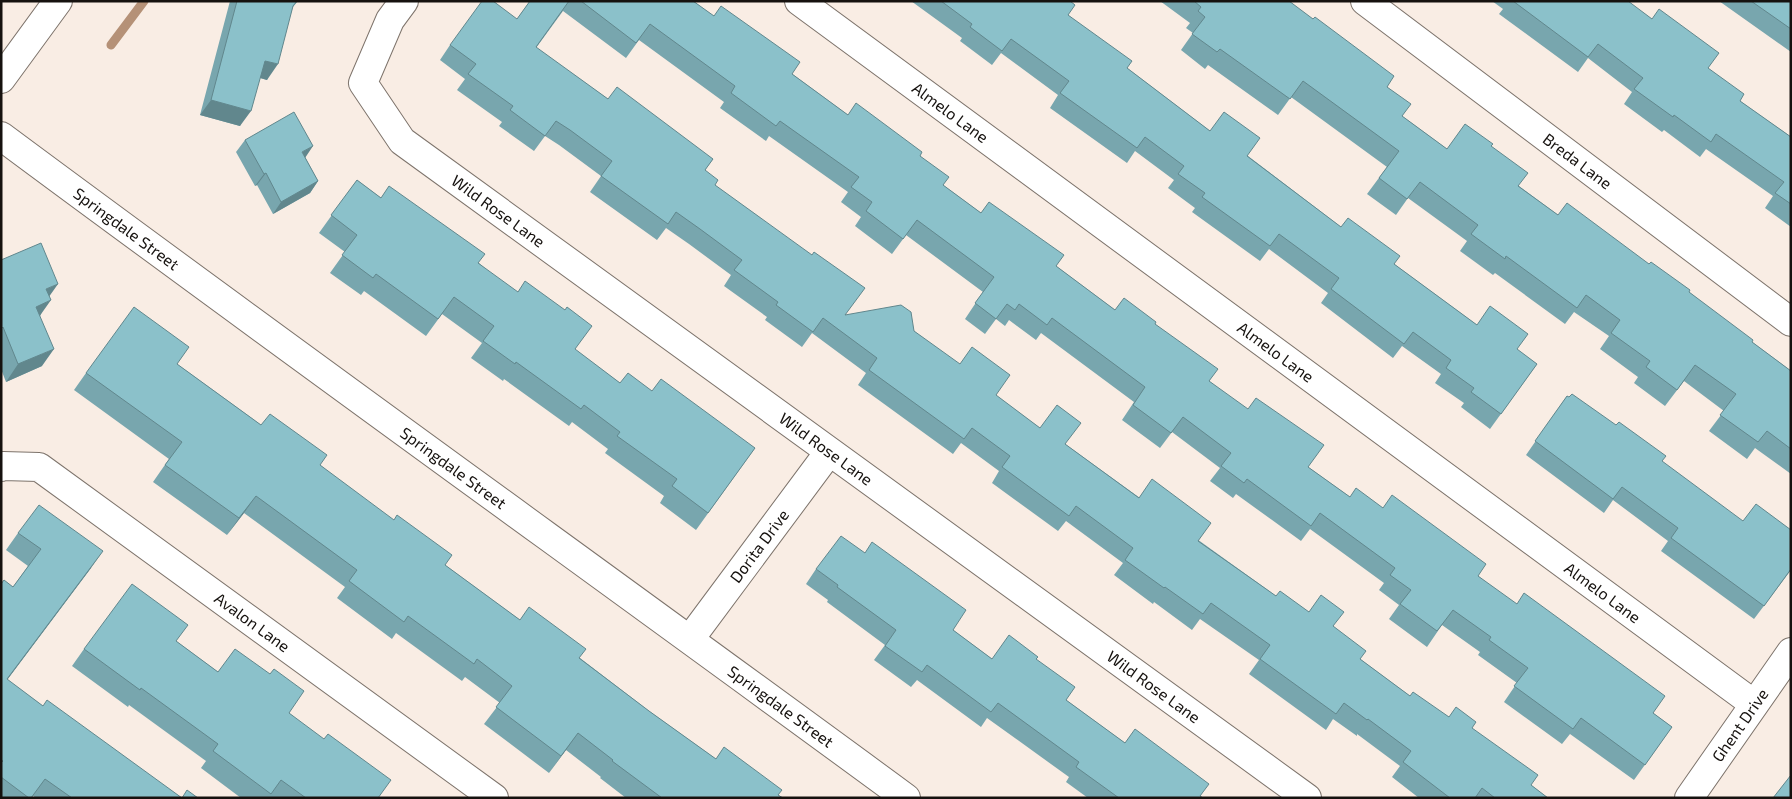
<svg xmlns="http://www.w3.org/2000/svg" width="1792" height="799" font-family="'Exo 2',sans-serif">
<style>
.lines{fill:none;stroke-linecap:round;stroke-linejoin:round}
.stream{stroke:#b59177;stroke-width:9}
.minor-casing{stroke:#7d736b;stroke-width:30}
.tertiary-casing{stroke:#7d736b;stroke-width:30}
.minor{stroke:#fff;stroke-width:28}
.tertiary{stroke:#fff;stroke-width:28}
.wall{fill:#78a6ae}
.shaded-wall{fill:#61878d}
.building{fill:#8bc1ca;stroke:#61878d}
.labels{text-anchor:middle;stroke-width:4;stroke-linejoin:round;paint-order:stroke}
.street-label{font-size:16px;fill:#16120f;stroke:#fff}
</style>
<rect width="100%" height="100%" fill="#f9ede4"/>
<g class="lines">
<path class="stream" d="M 111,45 L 144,1"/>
<defs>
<g id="minor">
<path id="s1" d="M 404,1 L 390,20 L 363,83 L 402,141 L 1307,798"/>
<path id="s2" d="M 799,1 L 1754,704"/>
<path id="s3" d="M 1365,1 L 1791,322"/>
<path id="s4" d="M 1,467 L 3,466 L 39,467 L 494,798"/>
<path id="s5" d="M 690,639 L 829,452"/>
<path id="s6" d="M 1689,798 L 1791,652"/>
</g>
<g id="tertiary">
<path d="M 1,79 L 58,1"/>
<path id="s7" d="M 1,136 C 301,359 605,577 906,798"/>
</g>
</defs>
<use href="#minor" class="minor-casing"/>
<use href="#tertiary" class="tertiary-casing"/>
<use href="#minor" class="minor"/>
<use href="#tertiary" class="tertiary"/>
</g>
<path class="wall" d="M 230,1 L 298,1 L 293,7 L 267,80 L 260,78 L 240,126 L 200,115 Z
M 530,1 L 693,1 L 848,115 L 920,156 L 943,185 L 981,213 L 1056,266 L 1115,310 L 1155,324 L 1209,381 L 1308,467 L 1350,497 L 1383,508 L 1478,576 L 1653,713 L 1672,727 L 1634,780 L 1570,734 L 1562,744 L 1504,702 L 1517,683 L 1478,655 L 1480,652 L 1442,625 L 1427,647 L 1389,619 L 1399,605 L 1379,590 L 1384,583 L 1310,529 L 1301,541 L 1236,494 L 1233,498 L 1210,481 L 1220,468 L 1172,432 L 1160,448 L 1122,420 L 1134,402 L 1041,333 L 1036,340 L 1009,320 L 1005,326 L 996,319 L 985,334 L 965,319 L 983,292 L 906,235 L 892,254 L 855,226 L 861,217 L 841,202 L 848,192 L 769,136 L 766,141 L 720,108 L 724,102 L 639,40 L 626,58 L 563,11 L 536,48 L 608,99 L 713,159 L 705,170 L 715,185 L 846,315 L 914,331 L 996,396 L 1040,428 L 1065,444 L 1276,596 L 1309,612 L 1333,626 L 1360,659 L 1410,696 L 1449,717 L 1472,728 L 1531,785 L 1548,798 L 1419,798 L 1392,777 L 1400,766 L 1357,734 L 1357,736 L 1333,719 L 1326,730 L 1249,674 L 1259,660 L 1200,619 L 1192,630 L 1154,602 L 1153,604 L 1114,575 L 1123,563 L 1066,521 L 1058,531 L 992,483 L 999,471 L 961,443 L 953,454 L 858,385 L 866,373 L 812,333 L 802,347 L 765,320 L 767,317 L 724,286 L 731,275 L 689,244 L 666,228 L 657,240 L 590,192 L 601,176 L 559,145 L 545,136 L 534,151 L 499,126 L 502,122 L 457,90 L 465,79 L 440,60 L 450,45 L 517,19 Z
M 911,1 L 1070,1 L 1068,15 L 1127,68 L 1210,131 L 1248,156 L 1341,227 L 1394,264 L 1477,325 L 1517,350 L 1537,364 L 1490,429 L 1461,407 L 1464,403 L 1435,383 L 1441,374 L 1402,346 L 1393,358 L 1321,303 L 1328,293 L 1269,249 L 1260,261 L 1192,212 L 1195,208 L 1168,188 L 1174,180 L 1135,151 L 1127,163 L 1050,108 L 1058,95 L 1001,53 L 992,65 L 960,41 L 962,38 Z
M 1160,1 L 1289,1 L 1387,87 L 1402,116 L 1447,149 L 1491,146 L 1519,186 L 1558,215 L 1649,264 L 1689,292 L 1752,342 L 1791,371 L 1791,474 L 1755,448 L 1747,459 L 1709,431 L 1724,411 L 1684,381 L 1665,406 L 1634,383 L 1638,377 L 1600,349 L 1609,336 L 1574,312 L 1565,324 L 1495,273 L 1493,275 L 1460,251 L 1467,241 L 1408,198 L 1396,215 L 1367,194 L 1387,167 L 1291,97 L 1278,115 L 1208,65 L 1205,69 L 1181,50 L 1193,33 L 1186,28 L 1190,23 Z
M 1492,1 L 1575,1 L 1708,68 L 1740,101 L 1791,137 L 1791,227 L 1765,208 L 1773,196 L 1706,149 L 1700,157 L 1664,130 L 1662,132 L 1624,104 L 1632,92 L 1588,58 L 1578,72 L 1499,14 L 1503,9 Z
M 1719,1 L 1791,1 L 1791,52 Z
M 245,140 L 305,157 L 318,181 L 310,193 L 273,214 L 257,185 L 255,186 L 236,152 Z
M 357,180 L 381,198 L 479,263 L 575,350 L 620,383 L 652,391 L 755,448 L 696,530 L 660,503 L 664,496 L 605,453 L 608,449 L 572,422 L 569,426 L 504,379 L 503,381 L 471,358 L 482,343 L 442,314 L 426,336 L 364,291 L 361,295 L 330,273 L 345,252 L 319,233 Z
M 1,260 L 49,296 L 40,316 L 42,366 L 6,382 L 1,369 Z
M 177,364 L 261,425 L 320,465 L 445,565 L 520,620 L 580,658 L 649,711 L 716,759 L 783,798 L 626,798 L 600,778 L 601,777 L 566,750 L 549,773 L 484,724 L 500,703 L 465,677 L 462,681 L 396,633 L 392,639 L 337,598 L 345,587 L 244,513 L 227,535 L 153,482 L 169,459 L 74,390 L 86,373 Z
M 1567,396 L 1662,462 L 1791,570 L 1754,619 L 1661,551 L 1668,541 L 1613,500 L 1604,513 L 1526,455 Z
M 18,533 L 91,568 L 7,680 L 43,706 L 182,798 L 198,798 L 36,798 L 33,796 L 32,798 L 1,798 L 1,584 L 13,587 L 28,566 L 6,550 Z
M 816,569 L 953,630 L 992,659 L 1036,659 L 1066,700 L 1125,743 L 1203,798 L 1088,798 L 1066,782 L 1069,777 L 987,718 L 981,727 L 917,680 L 911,687 L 874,660 L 885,645 L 827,602 L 828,600 L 806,584 Z
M 176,641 L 218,672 L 289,713 L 378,798 L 270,798 L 269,797 L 269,798 L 241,798 L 201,768 L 206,761 L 129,705 L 128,707 L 72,666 L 84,649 Z"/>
<path class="shaded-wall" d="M 265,61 L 278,64 L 267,80 L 254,76 Z
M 211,100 L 251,111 L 240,126 L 200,115 Z
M 313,146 L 305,158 L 302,152 Z
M 266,173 L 257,185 L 255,186 L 264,174 Z
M 318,181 L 310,193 L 273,214 L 281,202 Z
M 58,284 L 46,301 L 46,289 Z
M 51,300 L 39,317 L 36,307 Z
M 54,349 L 42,366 L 6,382 L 18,364 Z
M 256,496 L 244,513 L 227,535 L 239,518 Z
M 103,551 L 91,568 L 1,688 L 1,687 Z
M 578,733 L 566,750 L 549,773 L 561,756 Z"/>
<path class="building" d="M 237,1 L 297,1 L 293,6 L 278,64 L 265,61 L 251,111 L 211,100 Z
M 482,1 L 493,1 L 517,19 L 530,1 L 569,1 L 536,47 L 608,99 L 617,87 L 713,159 L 705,170 L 718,180 L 715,185 L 812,255 L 814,252 L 865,288 L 845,315 L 901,305 L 911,312 L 914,331 L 960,364 L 972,347 L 1010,375 L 996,395 L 1040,428 L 1057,405 L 1081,423 L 1065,444 L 1139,498 L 1152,479 L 1211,523 L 1198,541 L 1276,596 L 1280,591 L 1309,612 L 1321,595 L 1344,612 L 1333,626 L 1366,651 L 1360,659 L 1410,696 L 1413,692 L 1449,717 L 1456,707 L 1476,722 L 1472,728 L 1538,775 L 1531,785 L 1548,798 L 1495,798 L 1482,788 L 1475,798 L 1450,798 L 1403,762 L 1411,751 L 1368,719 L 1367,720 L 1344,703 L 1336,714 L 1260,659 L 1270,645 L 1211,603 L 1203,614 L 1165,587 L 1164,588 L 1125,560 L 1133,548 L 1076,506 L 1069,516 L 1002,467 L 1010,456 L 972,428 L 964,439 L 869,370 L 877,358 L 823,318 L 813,332 L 776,305 L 778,302 L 734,270 L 742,260 L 700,229 L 676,212 L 668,224 L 601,176 L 612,161 L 570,130 L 556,121 L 545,136 L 510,110 L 513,106 L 468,74 L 476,64 L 450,45 Z
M 581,1 L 693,1 L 714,16 L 721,6 L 800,62 L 792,74 L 848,115 L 856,103 L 922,152 L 920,156 L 949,177 L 943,185 L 981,213 L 989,202 L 1064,255 L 1056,266 L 1115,310 L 1124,298 L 1156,322 L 1155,324 L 1218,369 L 1209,381 L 1248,409 L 1256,398 L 1324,445 L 1308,467 L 1350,497 L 1356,488 L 1383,508 L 1392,495 L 1486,564 L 1478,576 L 1517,604 L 1524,593 L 1665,696 L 1653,713 L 1672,727 L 1645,765 L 1581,718 L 1573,729 L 1514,686 L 1528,668 L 1489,640 L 1491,637 L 1453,610 L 1437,631 L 1400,604 L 1411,590 L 1390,575 L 1395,568 L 1320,513 L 1311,526 L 1247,479 L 1244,483 L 1221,466 L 1231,453 L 1183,417 L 1171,433 L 1133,405 L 1145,387 L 1052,318 L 1047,325 L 1019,304 L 1015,310 L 1007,304 L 996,319 L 975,303 L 994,277 L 917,220 L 903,239 L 866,211 L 872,202 L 851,187 L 859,177 L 780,121 L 776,126 L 731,93 L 735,86 L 650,24 L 636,43 Z
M 941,1 L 1070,1 L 1075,5 L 1068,15 L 1132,61 L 1127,68 L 1210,131 L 1224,112 L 1260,138 L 1247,156 L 1341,227 L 1348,218 L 1400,256 L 1394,264 L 1477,325 L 1490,306 L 1528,334 L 1517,349 L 1537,364 L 1501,414 L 1471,392 L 1474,388 L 1446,368 L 1451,360 L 1413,332 L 1404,344 L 1331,289 L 1339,278 L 1279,234 L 1270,246 L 1202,197 L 1205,193 L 1178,174 L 1184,166 L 1145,137 L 1137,148 L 1060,93 L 1069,81 L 1011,39 L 1002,51 L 970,27 L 972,24 Z
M 1194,1 L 1289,1 L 1313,19 L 1315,17 L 1394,76 L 1387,87 L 1411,104 L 1402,116 L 1447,149 L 1465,124 L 1493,144 L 1491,146 L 1528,173 L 1518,186 L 1558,215 L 1567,203 L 1649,264 L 1651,262 L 1690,290 L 1689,292 L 1753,340 L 1752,342 L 1791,371 L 1791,449 L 1767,431 L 1758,442 L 1720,415 L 1736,394 L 1695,365 L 1677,390 L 1646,367 L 1650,361 L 1611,333 L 1620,320 L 1586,295 L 1577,308 L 1506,256 L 1505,259 L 1471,234 L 1478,225 L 1420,182 L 1407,199 L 1379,178 L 1399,151 L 1303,81 L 1290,99 L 1220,49 L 1217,52 L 1192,34 L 1205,17 L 1198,11 L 1201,7 Z
M 1513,1 L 1628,1 L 1652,19 L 1659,9 L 1719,53 L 1708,68 L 1744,94 L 1740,101 L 1791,137 L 1791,204 L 1775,193 L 1784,182 L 1716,134 L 1711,142 L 1674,115 L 1673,117 L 1634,89 L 1643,78 L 1598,44 L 1588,57 Z
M 1751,1 L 1791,1 L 1791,29 Z
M 294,112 L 313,146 L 302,152 L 318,181 L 281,202 L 266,173 L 264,174 L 245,140 Z
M 357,180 L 381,198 L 389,186 L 485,254 L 478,263 L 518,292 L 525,281 L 565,310 L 567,307 L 592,326 L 575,349 L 620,383 L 628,373 L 652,391 L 661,379 L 755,448 L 708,513 L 672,486 L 677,479 L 617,436 L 620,432 L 584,405 L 581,409 L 516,362 L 515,364 L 483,341 L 494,326 L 454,297 L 438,319 L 376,274 L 373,278 L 342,255 L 357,235 L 331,215 Z
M 41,243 L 58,284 L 46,289 L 51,300 L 36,307 L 54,349 L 18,364 L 3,327 L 1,329 L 1,260 Z
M 134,307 L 189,347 L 177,364 L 261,425 L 270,414 L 327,455 L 320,465 L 394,520 L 397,515 L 452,555 L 445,565 L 520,620 L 529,607 L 586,649 L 579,658 L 649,711 L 716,759 L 724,747 L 782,790 L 778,795 L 783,798 L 662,798 L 612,761 L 613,760 L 578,733 L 561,756 L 496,707 L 512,686 L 477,659 L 474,664 L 408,616 L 404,622 L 349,581 L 357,570 L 282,515 L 256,496 L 239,518 L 165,465 L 182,442 L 86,373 Z
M 1572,394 L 1616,425 L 1619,422 L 1666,456 L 1662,461 L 1743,521 L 1756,504 L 1791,530 L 1791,569 L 1764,606 L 1671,538 L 1678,528 L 1622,487 L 1613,499 L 1535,441 L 1567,396 L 1569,397 Z
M 39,505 L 103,551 L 7,679 L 43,706 L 47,700 L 182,798 L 187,790 L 198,798 L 72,798 L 45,779 L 31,798 L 29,798 L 1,777 L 1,763 L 3,761 L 1,760 L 1,584 L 4,580 L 13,587 L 41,549 L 18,533 Z
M 841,536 L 865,553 L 872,542 L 966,610 L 953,630 L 992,659 L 1009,635 L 1038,657 L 1036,659 L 1075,687 L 1066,700 L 1125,743 L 1135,729 L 1209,784 L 1200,796 L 1203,798 L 1119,798 L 1076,767 L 1079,762 L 998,703 L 991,712 L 927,665 L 922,672 L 885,646 L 896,630 L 837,587 L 838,585 L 816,569 Z
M 132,584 L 188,625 L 176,641 L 218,672 L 235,649 L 270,674 L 274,669 L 304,691 L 289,713 L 324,739 L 328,734 L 391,780 L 378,798 L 306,798 L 281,780 L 271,794 L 213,751 L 218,744 L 141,688 L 140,690 L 84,649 Z
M 1791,775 L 1791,798 L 1773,798 Z"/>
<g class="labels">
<g class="street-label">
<text dy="6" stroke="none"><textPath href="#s2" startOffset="188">Almelo Lane</textPath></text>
<text dy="6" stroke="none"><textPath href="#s3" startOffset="266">Breda Lane</textPath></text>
<text dy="6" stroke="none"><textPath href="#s1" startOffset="281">Wild Rose Lane</textPath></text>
<text dy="6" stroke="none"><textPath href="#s7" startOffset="156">Springdale Street</textPath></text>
<text dy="6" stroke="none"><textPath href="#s2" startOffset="592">Almelo Lane</textPath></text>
<text dy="6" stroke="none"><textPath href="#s1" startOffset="686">Wild Rose Lane</textPath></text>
<text dy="6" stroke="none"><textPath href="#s7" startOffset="561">Springdale Street</textPath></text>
<text dy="6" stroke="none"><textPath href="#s5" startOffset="116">Dorita Drive</textPath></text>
<text dy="6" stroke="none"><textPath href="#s2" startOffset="998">Almelo Lane</textPath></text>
<text dy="6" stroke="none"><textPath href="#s4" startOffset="302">Avalon Lane</textPath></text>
<text dy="6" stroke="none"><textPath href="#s1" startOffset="1091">Wild Rose Lane</textPath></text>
<text dy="6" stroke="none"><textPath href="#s7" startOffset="966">Springdale Street</textPath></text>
<text dy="6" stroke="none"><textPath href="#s6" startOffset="89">Ghent Drive</textPath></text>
</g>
</g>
<rect width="1792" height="799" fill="none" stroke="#16120f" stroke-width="5"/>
</svg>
